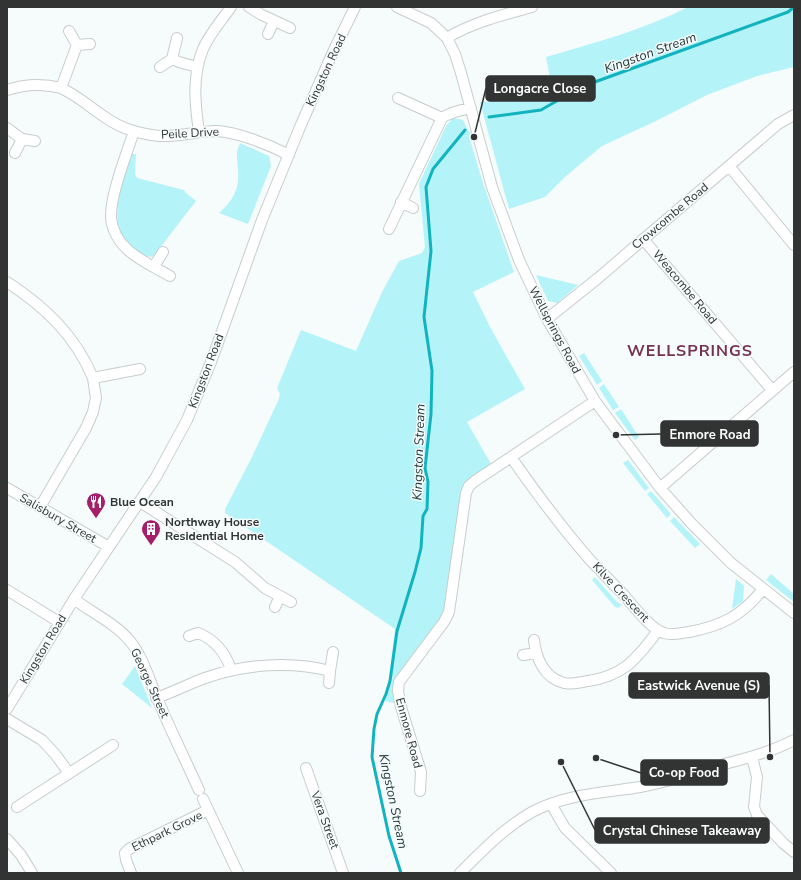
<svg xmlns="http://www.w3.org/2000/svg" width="801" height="880" font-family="'Nunito Sans',sans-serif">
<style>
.green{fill:#b4f4f9}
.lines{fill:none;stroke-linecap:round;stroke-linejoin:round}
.stream{stroke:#12b3be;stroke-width:3}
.minor-casing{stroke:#c7cccd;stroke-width:12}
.minor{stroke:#fff;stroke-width:10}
.labels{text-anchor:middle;stroke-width:3;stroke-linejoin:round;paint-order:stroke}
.street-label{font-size:12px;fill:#323434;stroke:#f6fbfb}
.poi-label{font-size:12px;font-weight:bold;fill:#323434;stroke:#f6fbfb;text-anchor:start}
.water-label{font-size:13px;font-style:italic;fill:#22393b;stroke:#f6fbfb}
.district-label{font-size:16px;font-weight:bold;letter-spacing:1px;fill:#753352;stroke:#f6fbfb}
.leader{fill:none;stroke:#323434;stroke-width:1.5}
.callout-dot{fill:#323434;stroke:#f6fbfb;stroke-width:1.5}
.callout{fill:#323434;stroke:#323434;stroke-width:1.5}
.callout-label{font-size:13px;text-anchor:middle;font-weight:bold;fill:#fff}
</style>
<rect width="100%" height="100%" fill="#f6fbfb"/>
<path class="green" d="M 688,7 L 794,7 L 794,67 L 757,76 L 707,95 L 656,121 L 602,146 L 565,177 L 545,197 L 509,209 L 480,102 L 517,99 L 552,88 L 546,57 C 594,43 643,30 688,7 Z
M 453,118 L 463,120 L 468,131 L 471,133 L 469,136 L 482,180 L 514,272 L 473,292 L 490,327 L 525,389 L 467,422 L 491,464 L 470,478 L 464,485 L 445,613 L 396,682 L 394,703 L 385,701 L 393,677 L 389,678 L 395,629 L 225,513 L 225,509 L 250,461 L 278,401 L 280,394 L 277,388 L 301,330 L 356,351 L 382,292 L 399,261 L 422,253 L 425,247 L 419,184 L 446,126 Z
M 240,143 L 269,156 L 271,166 L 248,224 L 219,213 C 228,205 237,194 238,181 C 239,172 237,164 237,155 C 236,151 239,147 240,143 Z
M 131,154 L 136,154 L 135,174 L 137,178 L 184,190 L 185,192 L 196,201 L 156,253 L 153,256 L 150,257 C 99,241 120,191 131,154 Z
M 536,275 L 578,285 L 557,303 L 548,301 Z
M 584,353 L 602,381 L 597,385 L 579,356 Z
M 604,384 L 619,407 L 613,410 L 599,388 Z
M 621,409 L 639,437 L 635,440 L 615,413 Z
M 628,460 L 649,488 L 645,491 L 623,463 Z
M 651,491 L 671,514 L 667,518 L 647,494 Z
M 674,517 L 700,544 L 695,548 L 670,521 Z
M 771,574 L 794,594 L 794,602 L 766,580 Z
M 595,577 L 617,602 L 622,605 L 618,608 L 615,607 L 592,580 Z
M 736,579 L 744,586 L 743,601 L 732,609 Z
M 135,666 L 152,708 L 122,684 Z"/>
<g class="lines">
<path class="stream" d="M 489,117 L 541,110 L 581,87 L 788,12 L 794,7
M 401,873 L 389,836 L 372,757 L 374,729 L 377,714 L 386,694 L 390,681 L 397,631 L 415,572 L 421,548 L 423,516 L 427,509 L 428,482 L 425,468 L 431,414 L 432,371 L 424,317 L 431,251 L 426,187 L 433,169 L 465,130"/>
<defs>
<path id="minor" d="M 249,7 L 262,15 L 290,28
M 397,7 L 431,23 L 447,38 L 455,54 L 461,73 L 492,187 L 519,260 L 547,319 L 595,401 L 660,488 L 692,524 L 731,563 L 794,613
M 268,34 L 274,21
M 177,38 L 172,59 L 179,62 L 197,67
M 447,38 C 473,22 503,15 532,7
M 77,45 L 90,44
M 160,67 L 172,59
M 61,88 C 87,100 106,124 134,131 C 144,134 154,136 164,136 C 182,136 199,131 216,131 C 238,132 270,145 289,155
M 7,90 C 25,84 42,83 61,88 L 77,45 L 69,31
M 398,98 L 442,118
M 7,128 L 22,139 L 35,141
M 134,131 C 127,153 110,195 111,218 C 112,230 119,242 128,250 C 140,261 156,268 170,276
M 199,132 C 195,104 192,76 203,49 C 210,33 222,20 231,7
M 15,153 L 22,139
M 729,166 L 794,245
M 401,202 L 413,208
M 389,229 L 442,118 C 450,112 462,110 471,108
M 643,239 L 772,390
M 154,266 L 163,252
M 7,282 C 45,307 75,335 93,378 L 140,369
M 547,319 L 597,279 L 778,124 L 794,115
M 511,457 C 536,493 562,528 591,561 C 602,572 612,583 623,594 C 633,605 649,628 664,633 C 672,636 681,633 689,632 C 721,626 742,616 763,589
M 7,488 L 109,547
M 660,488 L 794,372
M 140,502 L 235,562 L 265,588 L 291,602
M 40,507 L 86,428 L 93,412 L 96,398 L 93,378
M 7,590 L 59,622
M 74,599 C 92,613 115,623 130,641 C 143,657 149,679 157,698 C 170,729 185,759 199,790
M 275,607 L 280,596
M 189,636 L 198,633 C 214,639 226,653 231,670
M 534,640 C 536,658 544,678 564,683 C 571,685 581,682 588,681 C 603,679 616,674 628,665 C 639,655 650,642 658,630
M 523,655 L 536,653
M 329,683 L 330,671
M 156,698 C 174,692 190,683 208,677 C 245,664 292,661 330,671 L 333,652
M 7,709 L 74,599 L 156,477 L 187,420 L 211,362 L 262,220 L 300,127 L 333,52 L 355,7
M 7,719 L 42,740 L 55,754 L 69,773
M 752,757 L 757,777 L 754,807 L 757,815 L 783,843 L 794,852
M 306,768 L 343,873
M 420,791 L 421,772 L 401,707 L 398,691 L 399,682 L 444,622 L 449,612 L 466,493 L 469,486 L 475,481 L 595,401
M 203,799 L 238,873
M 551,804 L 565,828 L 611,873
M 17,807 L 113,745
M 7,839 L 21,855 L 32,873
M 131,873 L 126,860 L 125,853 L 129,849 L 208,810
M 460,873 C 482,851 504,828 532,812 C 565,794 604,793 640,787 C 670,781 700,772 728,763 C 751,757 773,751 794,740"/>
</defs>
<use href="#minor" class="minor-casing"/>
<use href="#minor" class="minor"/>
</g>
<defs>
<symbol id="restaurant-pin" viewBox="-11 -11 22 30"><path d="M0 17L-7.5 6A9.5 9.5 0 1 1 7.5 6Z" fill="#a41e69" stroke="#f6fbfb"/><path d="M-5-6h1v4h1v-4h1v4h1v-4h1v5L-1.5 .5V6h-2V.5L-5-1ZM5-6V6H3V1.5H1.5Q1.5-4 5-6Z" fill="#fff"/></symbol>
<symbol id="building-pin" viewBox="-11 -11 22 30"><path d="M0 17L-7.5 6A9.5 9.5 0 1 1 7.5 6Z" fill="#a41e69" stroke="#f6fbfb"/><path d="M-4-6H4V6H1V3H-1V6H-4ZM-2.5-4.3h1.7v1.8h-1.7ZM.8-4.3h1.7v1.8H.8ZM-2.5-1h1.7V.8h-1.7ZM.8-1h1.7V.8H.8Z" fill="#fff"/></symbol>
</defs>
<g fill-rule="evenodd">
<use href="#restaurant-pin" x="85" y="491" width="22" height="30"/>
<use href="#building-pin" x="140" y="518" width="22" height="30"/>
</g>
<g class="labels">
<g class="street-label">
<text transform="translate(326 70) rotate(-65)" y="4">Kingston Road</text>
<text transform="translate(190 133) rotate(-3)" y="4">Peile Drive</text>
<text transform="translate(670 216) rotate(-40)" y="4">Crowcombe Road</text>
<text transform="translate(685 287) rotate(50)" y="4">Weacombe Road</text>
<text transform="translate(555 330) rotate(62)" y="4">Wellsprings Road</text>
<text transform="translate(206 371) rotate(-69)" y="4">Kingston Road</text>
<text transform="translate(58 518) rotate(30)" y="4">Salisbury Street</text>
<text transform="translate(621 592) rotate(47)" y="4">Kilve Crescent</text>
<text transform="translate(43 649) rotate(-59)" y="4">Kingston Road</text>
<text transform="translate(150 683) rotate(65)" y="4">George Street</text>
<text transform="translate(409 733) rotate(75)" y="4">Enmore Road</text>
<text transform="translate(325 820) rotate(70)" y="4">Vera Street</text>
<text transform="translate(167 831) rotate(-26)" y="4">Ethpark Grove</text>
</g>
<g class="poi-label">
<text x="110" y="506">Blue Ocean</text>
<text x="165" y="526">Northway House<tspan x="165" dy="14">Residential Home</tspan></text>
</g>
<g class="water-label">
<text transform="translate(650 52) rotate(-20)" y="5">Kingston Stream</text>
<text transform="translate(418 452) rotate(-88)" y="5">Kingston Stream</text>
<text transform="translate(394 801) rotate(78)" y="5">Kingston Stream</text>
</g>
<g class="district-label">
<text x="690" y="356">WELLSPRINGS</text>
</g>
</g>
<path class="leader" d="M474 137L486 88M616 435L661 434M770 757L769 685M596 758L641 773M561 762L595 830"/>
<g class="callout-dot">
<circle cx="474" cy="137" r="4"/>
<circle cx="616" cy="435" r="4"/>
<circle cx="770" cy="757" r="4"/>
<circle cx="596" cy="758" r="4"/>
<circle cx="561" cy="762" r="4"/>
</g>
<g class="callout">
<rect x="486" y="76" width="109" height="25" rx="4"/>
<rect x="661" y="421" width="97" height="25" rx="4"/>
<rect x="629" y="673" width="140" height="25" rx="4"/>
<rect x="641" y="760" width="86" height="25" rx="4"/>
<rect x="595" y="818" width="174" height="25" rx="4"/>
</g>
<g class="callout-label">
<text x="540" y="93">Longacre Close</text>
<text x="710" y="439">Enmore Road</text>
<text x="699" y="690">Eastwick Avenue (S)</text>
<text x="684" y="777">Co-op Food</text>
<text x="682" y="835">Crystal Chinese Takeaway</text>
</g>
<rect width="801" height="880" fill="none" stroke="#323434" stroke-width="16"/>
</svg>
